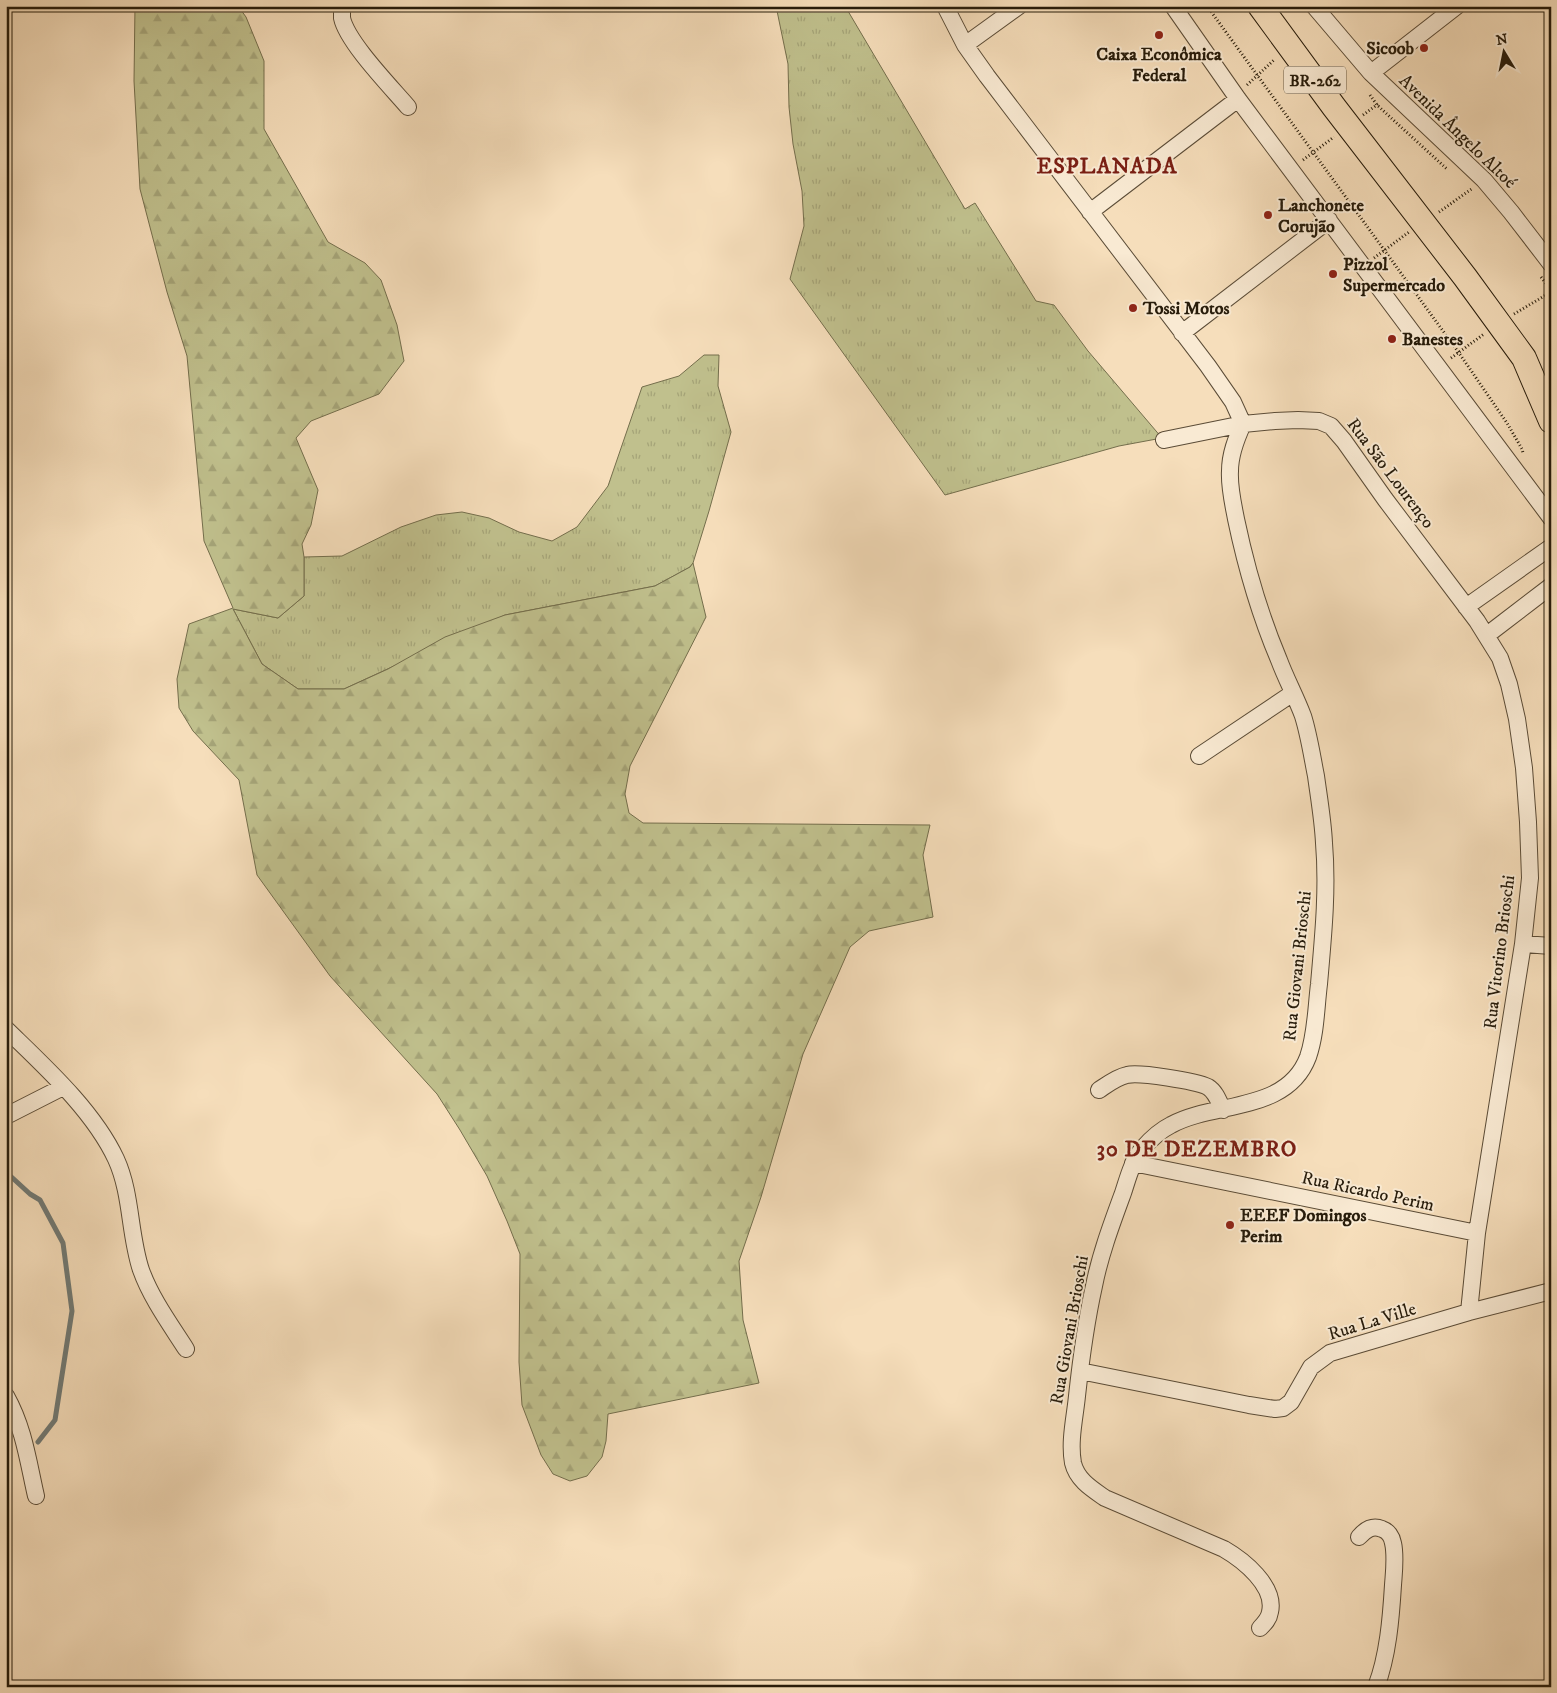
<svg xmlns="http://www.w3.org/2000/svg" width="1557" height="1693" font-family="'IM FELL DW Pica',serif">
<style>
.grass{fill:url(#grass-tufts);stroke:#746e4c}
.forest{fill:url(#forest-firs);stroke:#746e4c}
.lines{fill:none;stroke-linecap:round;stroke-linejoin:round}
.stream{stroke:#717a75;stroke-width:5}
.minor-casing{stroke:#5b4c37;stroke-width:18}
.highway-casing{stroke:#271c0b;stroke-width:26}
.path{stroke:#271c0b;stroke-width:3;stroke-dasharray:1 2.5;stroke-linecap:butt}
.minor{stroke:#f9ead3;stroke-width:16}
.highway{stroke:#f6debb;stroke-width:24}
.poi-dot{fill:#8f2418;stroke:#f9ead3;stroke-width:2}
.labels{text-anchor:middle;stroke-width:4;stroke-linejoin:round;paint-order:stroke}
.shield{fill:#f9ead3;stroke:#665a47;stroke-width:1}
.shield-label{font-size:16px;font-weight:bold;fill:#271c0b}
.poi-label{font-size:18px;font-weight:bold;fill:#271c0b;stroke:#f9ead3;text-anchor:start}
.street-label{font-size:18px;fill:#271c0b;stroke:#f9ead3}
.district-label{font-size:22px;font-weight:bold;letter-spacing:1px;fill:#7a1f14;stroke:#f9ead3}
</style>
<defs>
<pattern id="grass-tufts" width="24" height="20" patternUnits="userSpaceOnUse" patternTransform="scale(1.25)"><rect width="24" height="20" fill="#c0c08d"/><path d="M3 7l-1-3M5 7V3M7 7l1-3M15 17l-1-3M17 17v-4M19 17l1-3" fill="none" stroke="#a5a478"/></pattern>
<pattern id="forest-firs" width="22" height="20" patternUnits="userSpaceOnUse" patternTransform="scale(1.25)"><rect width="22" height="20" fill="#c0c08d"/><path d="M5 1l3.5 6h-7zM16 11l3.5 6h-7z" fill="#a5a478"/></pattern>
</defs>
<rect width="100%" height="100%" fill="#f6debb"/>
<filter id="stains"><feTurbulence type="fractalNoise" baseFrequency=".004" numOctaves="4"/><feColorMatrix values="0 0 0 0 .2 0 0 0 0 .09 0 0 0 0 .02 0 0 0 .5 -.17"/></filter>
<radialGradient id="worn" r=".72"><stop offset=".6" stop-color="#630" stop-opacity="0"/><stop offset="1" stop-color="#630" stop-opacity=".3"/></radialGradient>
<path class="grass" d="M 776,6 L 845,6 L 965,209 L 975,203 L 1036,301 L 1054,305 L 1088,351 L 1162,438 L 1119,446 L 945,495 L 790,279 L 804,226 L 802,191 L 793,144 L 789,107 L 788,64 Z
M 704,355 L 719,355 L 718,386 L 731,432 L 709,511 L 693,563 L 690,567 L 655,586 L 505,615 L 344,689 L 298,689 L 262,664 L 233,609 L 278,618 L 304,596 L 304,557 L 342,556 L 401,527 L 436,515 L 462,512 L 489,518 L 519,532 L 552,541 L 577,527 L 608,486 L 642,387 L 679,376 Z"/>
<path class="forest" d="M 135,6 L 238,6 L 246,17 L 264,61 L 264,129 L 328,242 L 365,263 L 381,280 L 397,325 L 404,361 L 379,394 L 311,421 L 296,438 L 318,490 L 311,525 L 302,544 L 304,557 L 304,596 L 278,618 L 233,609 L 262,664 L 298,689 L 344,689 L 388,669 L 445,637 L 505,615 L 655,586 L 690,567 L 693,563 L 706,617 L 630,766 L 625,794 L 629,813 L 643,823 L 930,825 L 923,855 L 933,917 L 869,931 L 850,947 L 803,1054 L 761,1197 L 739,1261 L 743,1320 L 759,1383 L 608,1414 L 606,1441 L 602,1457 L 587,1476 L 570,1481 L 553,1474 L 541,1455 L 522,1405 L 519,1362 L 520,1254 L 507,1221 L 487,1176 L 460,1130 L 437,1094 L 330,976 L 257,875 L 239,780 L 193,731 L 179,708 L 177,679 L 189,624 L 233,608 L 204,541 L 187,356 L 167,292 L 140,189 L 134,81 Z"/>
<g class="lines">
<path class="stream" d="M 6,1172 L 30,1194 L 40,1200 L 63,1243 L 72,1311 L 55,1420 L 38,1442"/>
<defs>
<path id="minor" d="M 342,6 C 342,10 342,14 342,18 C 347,42 391,87 408,107
M 945,6 L 965,45 L 987,76 L 1208,366 L 1233,402 L 1243,424
M 1173,6 L 1238,99 L 1551,518
M 1314,6 L 1371,73 L 1484,180 L 1511,212 L 1551,264
M 965,45 L 1019,6
M 1371,73 L 1457,6
M 1090,212 L 1238,99
M 1182,333 L 1329,220
M 1243,424 C 1236,439 1230,454 1230,471 C 1229,487 1233,503 1236,519 C 1246,567 1260,615 1279,660 C 1286,679 1296,697 1303,716 C 1309,735 1312,756 1316,776 C 1319,798 1323,821 1324,843 C 1328,890 1323,938 1319,984 C 1316,1008 1316,1034 1308,1057 C 1287,1113 1215,1101 1171,1125 C 1161,1130 1150,1140 1143,1148 C 1132,1161 1128,1178 1123,1193 C 1112,1223 1100,1255 1094,1286 C 1086,1322 1081,1359 1077,1396 C 1075,1417 1069,1441 1073,1463 C 1077,1480 1092,1489 1105,1498 L 1224,1549 C 1243,1560 1276,1586 1270,1612 C 1269,1619 1265,1623 1260,1628
M 1164,440 L 1243,424 L 1275,421 L 1298,420 L 1319,421 L 1331,426 L 1344,441 L 1385,499 L 1477,621 L 1500,658 L 1509,684 L 1517,719 L 1524,768 L 1528,822 L 1530,878 L 1523,944 L 1477,1233 L 1469,1312
M 1466,607 L 1551,547
M 1487,635 L 1551,586
M 1199,756 L 1293,693
M 1523,944 L 1551,946
M 6,1029 C 44,1066 93,1110 116,1159 C 132,1194 129,1234 141,1270 C 151,1298 170,1324 186,1349
M 1099,1090 C 1108,1084 1117,1077 1127,1075 C 1139,1072 1196,1081 1208,1087 C 1216,1092 1219,1102 1223,1110
M 6,1116 L 63,1087
M 1133,1163 L 1477,1233
M 1080,1371 L 1249,1405 L 1275,1409 L 1283,1408 L 1291,1402 L 1311,1367 L 1330,1353 L 1469,1312 L 1551,1291
M 6,1396 C 24,1428 28,1461 36,1496
M 1359,1537 C 1365,1530 1372,1525 1382,1529 C 1388,1531 1392,1537 1393,1543 C 1396,1556 1394,1571 1393,1585 C 1391,1618 1388,1656 1376,1687"/>
<path id="highway" d="M 1260,6 L 1334,107 L 1465,277 L 1524,358 L 1551,421"/>
</defs>
<use href="#minor" class="minor-casing"/>
<use href="#highway" class="highway-casing"/>
<path class="path" d="M 1207,6 L 1459,353 L 1507,423 L 1522,449 L 1523,453
M 1247,85 L 1275,59
M 1370,95 L 1377,105 L 1448,170
M 1363,115 L 1378,104
M 1303,160 L 1334,137
M 1439,212 L 1473,188
M 1374,258 L 1409,232
M 1541,277 L 1551,290
M 1514,314 L 1551,292
M 1451,358 L 1484,334"/>
<use href="#minor" class="minor"/>
<use href="#highway" class="highway"/>
</g>
<g class="poi-dot">
<circle cx="1159" cy="35" r="5"/>
<circle cx="1424" cy="48" r="5"/>
<circle cx="1268" cy="215" r="5"/>
<circle cx="1333" cy="274" r="5"/>
<circle cx="1133" cy="308" r="5"/>
<circle cx="1392" cy="339" r="5"/>
<circle cx="1230" cy="1225" r="5"/>
</g>
<g class="labels">
<rect class="shield" x="1284" y="66.5" width="62" height="27" rx="4"/>
<g class="shield-label">
<text x="1315" y="86">BR-262</text>
</g>
<g class="poi-label">
<text x="1414" y="54" text-anchor="end">Sicoob</text>
<text x="1159" y="60" text-anchor="middle">Caixa Econômica<tspan x="1159" dy="21">Federal</tspan></text>
<text x="1278" y="211">Lanchonete<tspan x="1278" dy="21">Corujão</tspan></text>
<text x="1343" y="270">Pizzol<tspan x="1343" dy="21">Supermercado</tspan></text>
<text x="1143" y="314">Tossi Motos</text>
<text x="1402" y="345">Banestes</text>
<text x="1240" y="1221">EEEF Domingos<tspan x="1240" dy="21">Perim</tspan></text>
</g>
<g class="street-label">
<text transform="translate(1458 131) rotate(44)" y="6">Avenida Ângelo Altoé</text>
<text transform="translate(1391 473) rotate(53)" y="6">Rua São Lourenço</text>
<text transform="translate(1499 952) rotate(-83)" y="6">Rua Vitorino Brioschi</text>
<text transform="translate(1297 966) rotate(-84)" y="6">Rua Giovani Brioschi</text>
<text transform="translate(1368 1191) rotate(12)" y="6">Rua Ricardo Perim</text>
<text transform="translate(1372 1321) rotate(-17)" y="6">Rua La Ville</text>
<text transform="translate(1069 1330) rotate(-80)" y="6">Rua Giovani Brioschi</text>
</g>
<g class="district-label">
<text x="1107" y="173">ESPLANADA</text>
<text x="1197" y="1156">30 DE DEZEMBRO</text>
</g>
</g>
<rect width="1557" height="1693" fill="none" stroke="#f6debb" stroke-width="25"/>
<rect x="8" y="8" width="1542" height="1678" fill="none" stroke="#271c0b" stroke-width="2.5"/>
<rect x="12" y="12" width="1532" height="1668" fill="none" stroke="#271c0b"/>
<g transform="translate(1504 52) rotate(350)" stroke="#f9ead3" stroke-width="4" paint-order="stroke">
<path d="M0-4L9 19L0 12L-9 19Z" fill="#271c0b"/>
<text y="-8" font-size="14" font-weight="bold" text-anchor="middle" fill="#271c0b">N</text>
</g>
<rect width="100%" height="100%" filter="url(#stains)"/>
<rect width="100%" height="100%" fill="url(#worn)"/>
</svg>
